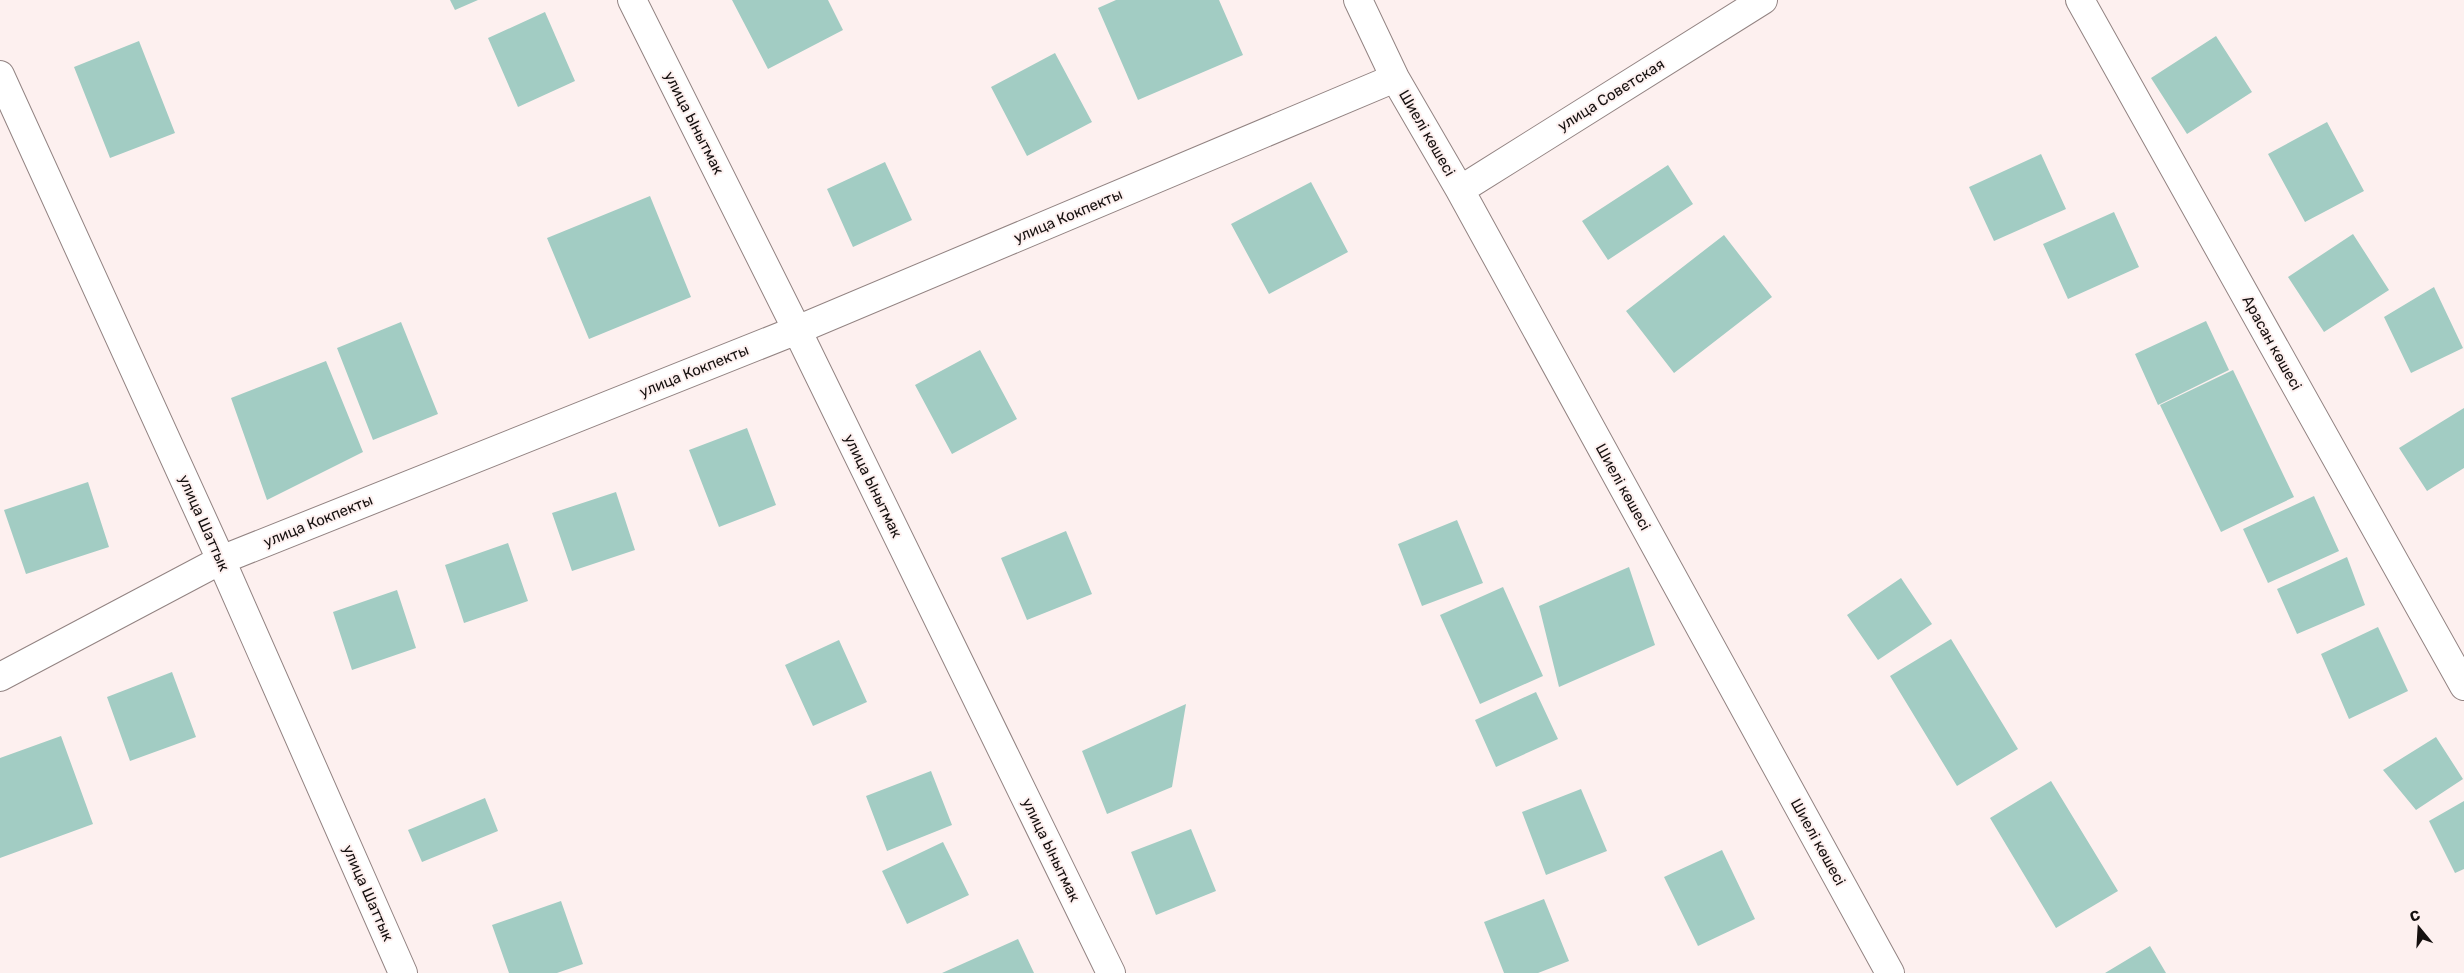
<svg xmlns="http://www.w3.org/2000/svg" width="2464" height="973" font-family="Rubik,sans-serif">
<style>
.building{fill:#a2ccc3}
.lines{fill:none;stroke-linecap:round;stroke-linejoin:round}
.minor-casing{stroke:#928382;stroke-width:30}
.minor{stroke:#fff;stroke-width:28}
.labels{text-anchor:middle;stroke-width:4;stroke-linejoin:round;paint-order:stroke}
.street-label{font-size:15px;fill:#15100f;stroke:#fdf0ef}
</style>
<rect width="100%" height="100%" fill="#fdf0ef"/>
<path class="building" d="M 450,0 L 478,0 L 455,10 Z
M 732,0 L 828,0 L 843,30 L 768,69 Z
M 1116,0 L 1219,0 L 1243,55 L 1138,100 L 1098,8 Z
M 545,12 L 575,81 L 518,107 L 488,38 Z
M 2216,36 L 2252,92 L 2187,134 L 2151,78 Z
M 139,41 L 175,133 L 110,158 L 74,67 Z
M 1055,53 L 1092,122 L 1027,156 L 991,87 Z
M 2327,122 L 2364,191 L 2305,222 L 2268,154 Z
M 2041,154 L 2066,209 L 1994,241 L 1969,187 Z
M 885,162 L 912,220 L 853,247 L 827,189 Z
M 1668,165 L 1693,204 L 1608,260 L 1582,221 Z
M 1311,182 L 1348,252 L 1269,294 L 1231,224 Z
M 650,196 L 691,297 L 589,339 L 547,238 Z
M 2114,212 L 2139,267 L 2068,299 L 2043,244 Z
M 2353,234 L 2389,290 L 2324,332 L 2288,277 Z
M 1724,235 L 1772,297 L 1674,373 L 1626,311 Z
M 2434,287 L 2463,348 L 2411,373 L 2384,317 Z
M 2206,321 L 2229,370 L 2158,405 L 2135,354 Z
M 401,322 L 438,414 L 373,440 L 337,348 Z
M 980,350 L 1017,419 L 952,454 L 915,385 Z
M 326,361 L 363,452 L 267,500 L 231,398 Z
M 2233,370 L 2294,497 L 2221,532 L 2160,405 Z
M 2464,408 L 2464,468 L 2427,491 L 2399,448 Z
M 747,428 L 776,505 L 719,527 L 689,450 Z
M 88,482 L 109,547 L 26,574 L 4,510 Z
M 616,492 L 635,550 L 572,571 L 552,513 Z
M 2314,496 L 2339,551 L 2268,583 L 2243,529 Z
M 1457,520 L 1483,583 L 1422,606 L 1398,544 Z
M 1066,531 L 1092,594 L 1027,620 L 1001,558 Z
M 508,543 L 528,601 L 464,623 L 445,565 Z
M 2347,557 L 2365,605 L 2297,634 L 2277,589 Z
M 1629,567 L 1655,645 L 1559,687 L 1539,606 Z
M 1901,578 L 1932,624 L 1878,660 L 1847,615 Z
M 1503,587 L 1543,676 L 1480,704 L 1440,615 Z
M 397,590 L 416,648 L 352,670 L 333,612 Z
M 2378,627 L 2408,691 L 2349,719 L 2321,654 Z
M 1951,639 L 2018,749 L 1957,786 L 1890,676 Z
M 839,640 L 867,702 L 813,726 L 785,665 Z
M 172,672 L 196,737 L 130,761 L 107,697 Z
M 1536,692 L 1558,739 L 1496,767 L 1475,720 Z
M 1186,704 L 1172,787 L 1107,814 L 1082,751 Z
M 61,736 L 93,824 L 0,858 L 0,758 Z
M 2436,737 L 2463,779 L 2416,810 L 2383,770 Z
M 931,771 L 952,825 L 887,851 L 866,796 Z
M 2051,781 L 2118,891 L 2056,928 L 1990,818 Z
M 1581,789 L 1607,851 L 1546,875 L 1522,812 Z
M 485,798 L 498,831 L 422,862 L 408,830 Z
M 2464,801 L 2464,869 L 2455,873 L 2429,821 Z
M 1191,829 L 1216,891 L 1156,915 L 1131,852 Z
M 943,842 L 969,895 L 907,924 L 882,871 Z
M 1722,850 L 1755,919 L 1698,946 L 1664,877 Z
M 1544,899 L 1569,961 L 1538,973 L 1504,973 L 1484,922 Z
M 561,901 L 583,964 L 557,973 L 509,973 L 492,925 Z
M 1018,939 L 1034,973 L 942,973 Z
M 2150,946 L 2166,973 L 2105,973 Z"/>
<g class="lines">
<defs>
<path id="minor" d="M 632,0 L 797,330 L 1111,973
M 1358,0 L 1395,78 L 1460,190 L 1890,973
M 2080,0 L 2464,686
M 0,75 L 221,560 L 403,973
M 1460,190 L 1763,0
M 0,677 L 221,560 L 797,330 L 1395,78"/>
</defs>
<use href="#minor" class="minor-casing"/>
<use href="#minor" class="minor"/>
</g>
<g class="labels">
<g class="street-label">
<text transform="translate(1611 95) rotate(-32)" y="5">улица Советская</text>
<text transform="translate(694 123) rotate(63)" y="5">улица Ынытмак</text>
<text transform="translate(1427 133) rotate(60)" y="5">Шиелі көшесі</text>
<text transform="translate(1068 216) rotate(-23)" y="5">улица Кокпекты</text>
<text transform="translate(2272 343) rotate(61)" y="5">Арасан көшесі</text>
<text transform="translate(694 371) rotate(-22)" y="5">улица Кокпекты</text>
<text transform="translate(873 486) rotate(64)" y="5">улица Ынытмак</text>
<text transform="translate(1623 487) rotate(61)" y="5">Шиелі көшесі</text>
<text transform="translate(318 521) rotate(-22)" y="5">улица Кокпекты</text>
<text transform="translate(204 523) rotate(66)" y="5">улица Шаттык</text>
<text transform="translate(1818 842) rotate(61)" y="5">Шиелі көшесі</text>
<text transform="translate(1051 850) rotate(64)" y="5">улица Ынытмак</text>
<text transform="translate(368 893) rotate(66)" y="5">улица Шаттык</text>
</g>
</g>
<g transform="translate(2419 928) rotate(342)" stroke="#fdf0ef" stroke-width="4" paint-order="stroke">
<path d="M0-4L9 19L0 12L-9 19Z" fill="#15100f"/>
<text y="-8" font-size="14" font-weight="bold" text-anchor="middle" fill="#15100f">С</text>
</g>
</svg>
